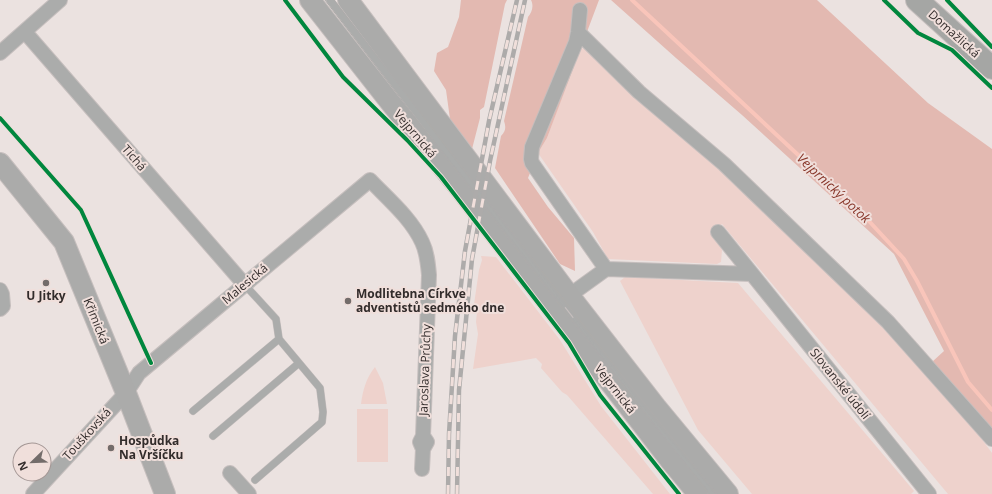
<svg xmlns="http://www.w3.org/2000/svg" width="992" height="494" font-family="'Open Sans',sans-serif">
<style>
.green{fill:#eed2cc}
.forest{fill:#e3b9b1}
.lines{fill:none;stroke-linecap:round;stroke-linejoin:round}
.stream{stroke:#f9c5ba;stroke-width:4}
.lane-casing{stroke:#c5bebd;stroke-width:8}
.street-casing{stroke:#c5bebd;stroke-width:16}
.secondary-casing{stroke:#c5bebd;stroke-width:22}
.primary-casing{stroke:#c5bebd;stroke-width:24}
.lane{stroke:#abacab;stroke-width:7}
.street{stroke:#abacab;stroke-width:14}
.secondary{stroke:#ababaa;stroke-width:20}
.primary{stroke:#a5a6a4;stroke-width:22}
.tram{stroke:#adabaa;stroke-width:1}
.rail-casing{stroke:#adabaa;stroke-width:4.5}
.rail{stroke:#f0dfdb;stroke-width:3;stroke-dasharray:9;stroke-linecap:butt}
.cycleway-casing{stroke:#f0dfdb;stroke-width:6}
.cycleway{stroke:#00873e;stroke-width:4}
.poi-dot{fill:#736c6a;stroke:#f0dfdb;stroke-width:1.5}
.labels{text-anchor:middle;stroke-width:4;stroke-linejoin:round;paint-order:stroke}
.street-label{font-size:12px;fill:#322c2b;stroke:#f0dfdb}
.poi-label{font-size:12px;font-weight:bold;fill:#322c2b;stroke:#f0dfdb;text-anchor:start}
.water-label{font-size:13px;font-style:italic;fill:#873528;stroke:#f0dfdb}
</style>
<rect width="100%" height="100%" fill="#ebe2e0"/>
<path class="green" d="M 580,48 L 588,49 L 708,158 L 848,292 L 909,355 L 981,438 L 992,453 L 992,494 L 948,494 L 722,224 L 712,232 L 722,250 L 721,262 L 717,264 L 608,259 L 593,232 L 538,153 L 547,138 Z
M 481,256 L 496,257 L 560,340 L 601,406 L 670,494 L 653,494 L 567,395 L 562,392 L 541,368 L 542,364 L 536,358 L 473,369 L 478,334 L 476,322 L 477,312 L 473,311 L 479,270 L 482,260 Z
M 625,277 L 738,283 L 914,491 L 911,494 L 752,494 L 698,430 L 620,281 Z
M 375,367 L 383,383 L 387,404 L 361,404 C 363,390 366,378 375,367 Z
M 357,409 L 388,409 L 388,462 L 357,462 Z"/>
<path class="forest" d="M 461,0 L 507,0 L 505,4 L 484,107 L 480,110 L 480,118 L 472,149 L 450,119 L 446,90 L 434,71 L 437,53 L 448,47 L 459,17 Z
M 531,0 L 599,0 L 547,138 L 538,153 L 528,178 L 548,207 L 574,238 L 575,271 L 560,264 L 495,168 L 501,136 C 506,131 506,127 504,121 L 528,17 C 532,12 534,6 531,0 Z
M 611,0 L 817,0 L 928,103 L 992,149 L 992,429 L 932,362 L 944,351 L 894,254 L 742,115 L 676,58 Z"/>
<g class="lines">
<path class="stream" d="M 632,0 L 868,220 L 904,259 L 917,281 L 968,382 L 992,410"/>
<defs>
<path id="lane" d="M 330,0 L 562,302
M 244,284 L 276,319 L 279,339 L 320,388 L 323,412 L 322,422 L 255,480
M 576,320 L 713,494
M 193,411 L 279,339
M 213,436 L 299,363"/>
<path id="street" d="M 580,10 L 578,32 L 576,42 L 532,147 L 531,159 L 532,163 L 606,269
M 25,32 L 244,284
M 578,32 L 639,92 L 724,164 L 888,322 L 992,439
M 0,53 L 60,0
M 718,232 L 752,274
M 0,290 L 2,294 L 3,306 L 0,309
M 552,308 L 606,269 L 752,274 L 929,494
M 422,469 L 423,449 L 427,442 L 423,436 L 420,442 L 423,449
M 230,473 L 249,494
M 33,494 L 126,393 L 139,373 L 370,180 C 388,199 411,218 422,242 C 427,252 428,264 429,275 L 423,436"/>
<path id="secondary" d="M 310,0 L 390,102 L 458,186 L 669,459 L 698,494
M 348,0 L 569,295 L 656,407 L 728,494
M 0,163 L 64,242 L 126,393 L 165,494"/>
<path id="primary" d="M 917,0 L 992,68"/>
</defs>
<use href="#lane" class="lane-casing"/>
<use href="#street" class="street-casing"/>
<use href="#secondary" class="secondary-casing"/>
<use href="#primary" class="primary-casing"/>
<use href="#lane" class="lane"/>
<use href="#street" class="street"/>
<use href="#secondary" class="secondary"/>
<use href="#primary" class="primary"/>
<path class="tram" d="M 325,0 L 558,303 L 709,494
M 334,0 L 621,374 L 717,494"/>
<defs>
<path id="rail" d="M 448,494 L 449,434 L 455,336 L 465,251 L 489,121 L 517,0
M 457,494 L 459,390 L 472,259 L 490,161 L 525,0"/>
</defs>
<use href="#rail" class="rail-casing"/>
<use href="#rail" class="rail"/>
<defs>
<path id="cycleway" d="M 285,0 L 343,77 L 407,140 L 441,177 L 569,343 L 600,395 L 679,494
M 884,0 L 918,33 L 952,50 L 992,88
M 947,0 L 992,47
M 0,118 L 81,210 L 151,363"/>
</defs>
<use href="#cycleway" class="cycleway-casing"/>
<use href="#cycleway" class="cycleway"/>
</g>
<g class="poi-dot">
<circle cx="46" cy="283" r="4"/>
<circle cx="348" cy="301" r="4"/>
<circle cx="111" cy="448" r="4"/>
</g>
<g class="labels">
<g class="street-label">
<text transform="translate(954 34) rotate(42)" y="4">Domažlická</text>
<text transform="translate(415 134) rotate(50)" y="4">Vejprnická</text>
<text transform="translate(134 158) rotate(49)" y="4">Tichá</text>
<text transform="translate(245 284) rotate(-40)" y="4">Malesická</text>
<text transform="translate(96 321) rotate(68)" y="4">Křimická</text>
<text transform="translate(425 370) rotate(-88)" y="4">Jaroslava Průchy</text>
<text transform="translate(840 384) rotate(51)" y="4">Slovanské údolí</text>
<text transform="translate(615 389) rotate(52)" y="4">Vejprnická</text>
<text transform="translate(87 434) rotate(-48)" y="4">Touškovská</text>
</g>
<g class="poi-label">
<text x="356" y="298">Modlitebna Církve<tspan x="356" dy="14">adventistů sedmého dne</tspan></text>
<text x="46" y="300" text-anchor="middle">U Jitky</text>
<text x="119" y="445">Hospůdka<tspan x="119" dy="14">Na Vršíčku</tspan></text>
</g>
<g class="water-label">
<text transform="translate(834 188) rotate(43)" y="5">Vejprnický potok</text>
</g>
</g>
<g transform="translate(32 462) rotate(247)"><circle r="19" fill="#f0dfdb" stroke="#a49795"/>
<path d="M0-3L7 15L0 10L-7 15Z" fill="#736c6a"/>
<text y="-6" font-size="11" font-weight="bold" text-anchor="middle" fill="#322c2b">N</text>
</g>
</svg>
